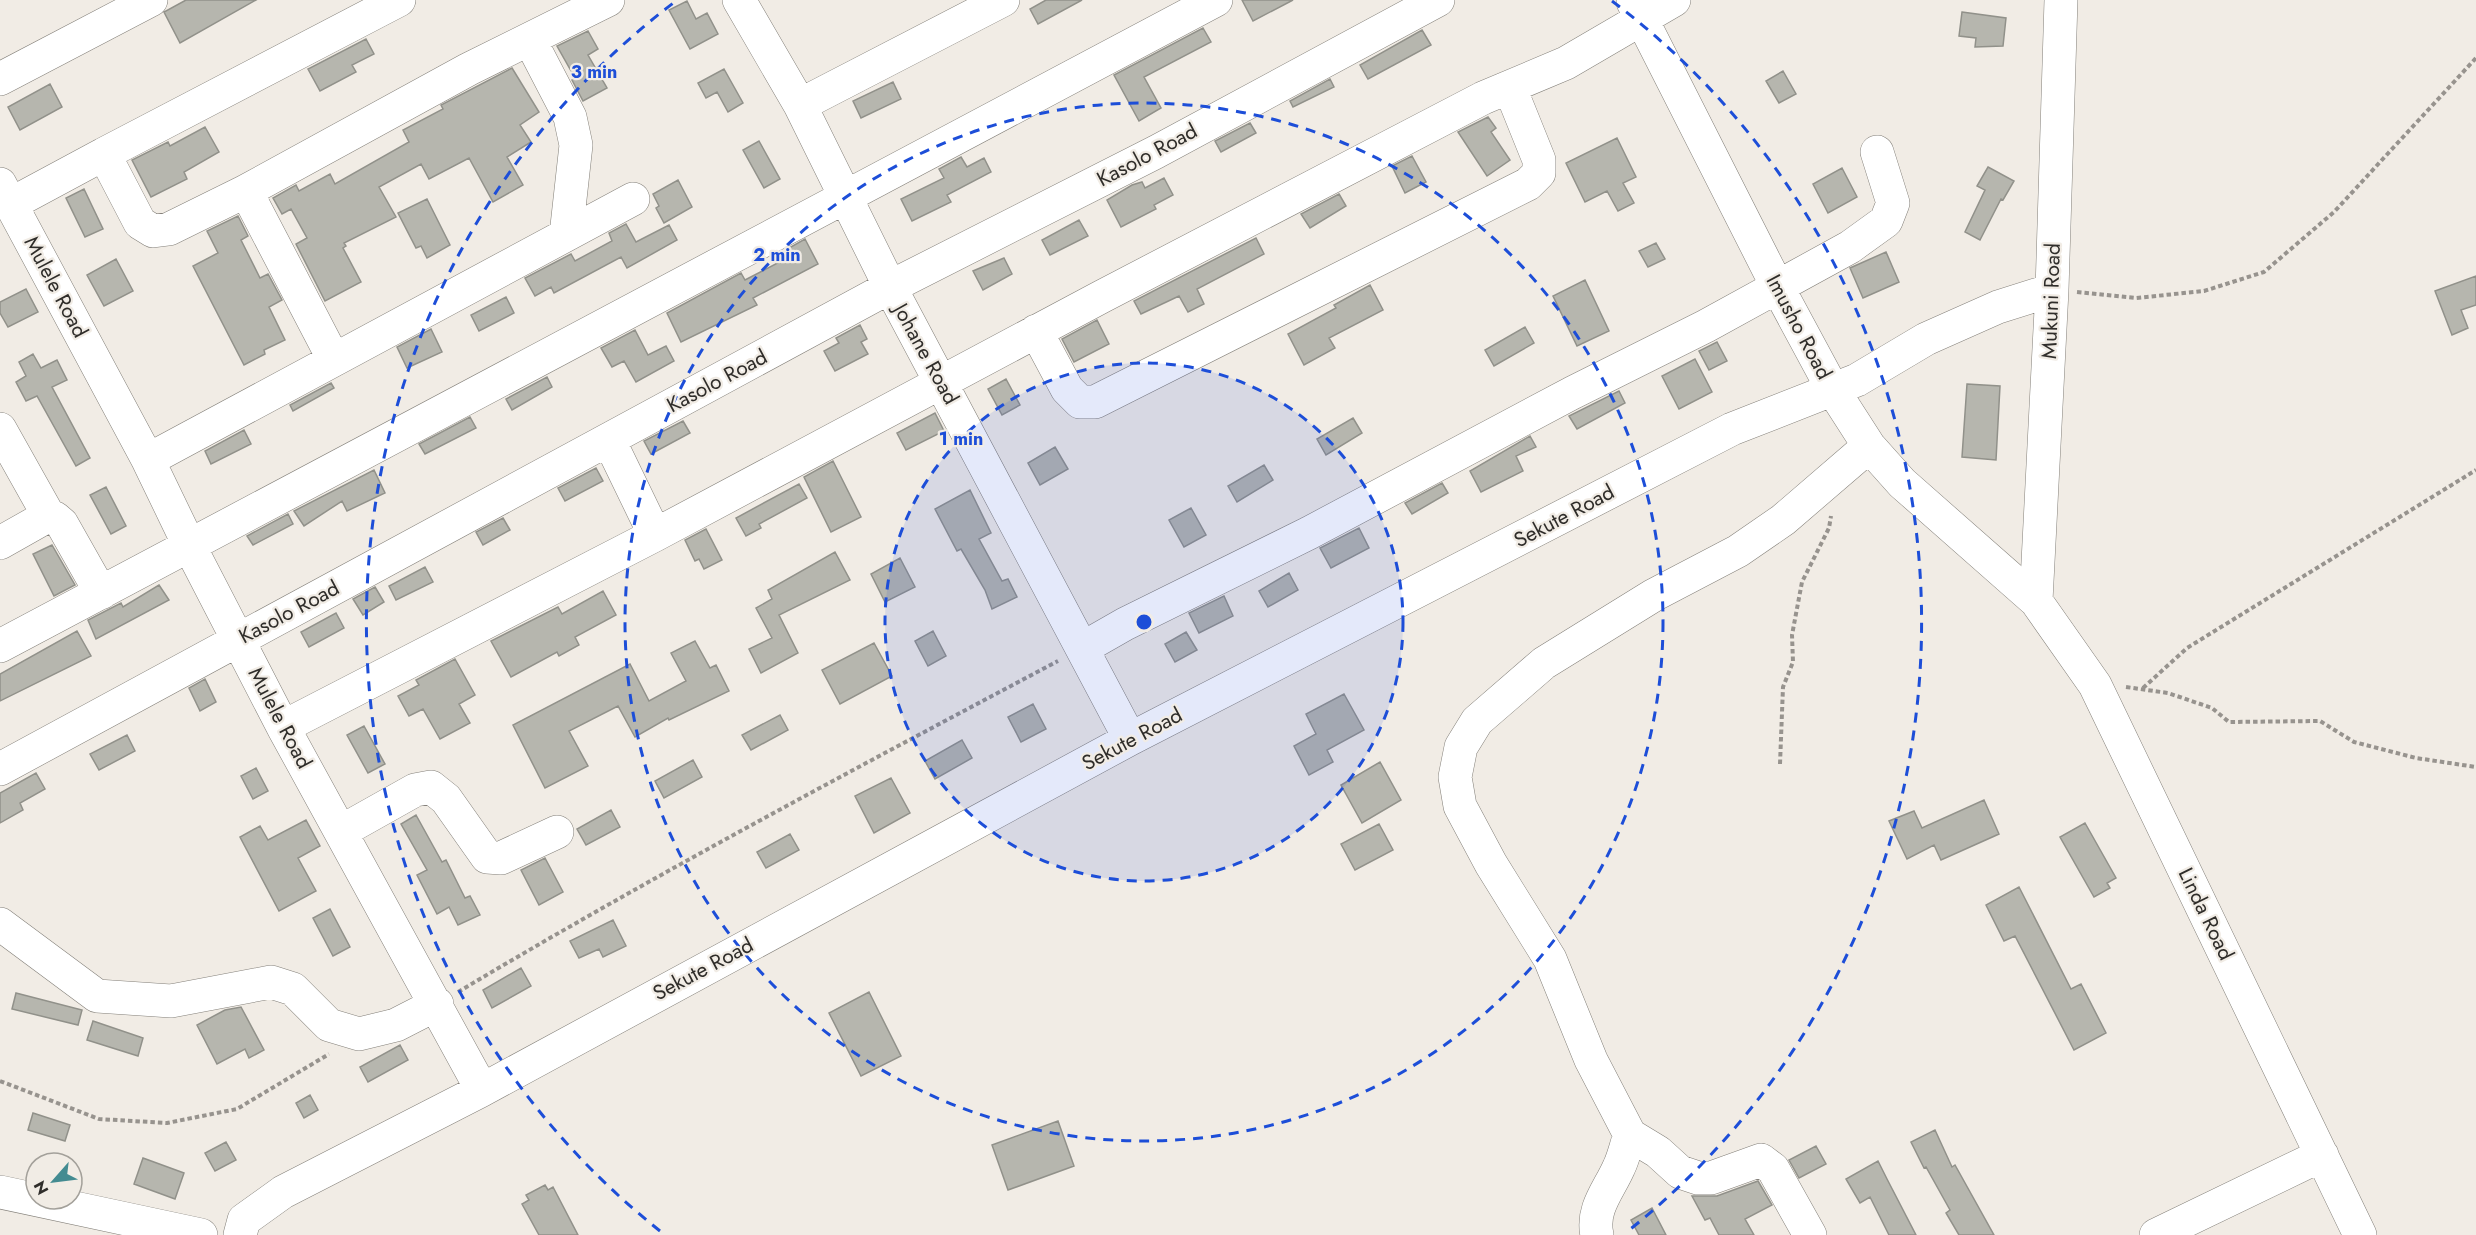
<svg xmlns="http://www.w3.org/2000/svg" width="2476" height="1235" font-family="Jost,sans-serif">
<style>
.building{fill:#b6b6ae;stroke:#91918a;stroke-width:1.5}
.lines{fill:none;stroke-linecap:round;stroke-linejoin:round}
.minor-casing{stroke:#84807a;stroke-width:34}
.path{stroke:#97938e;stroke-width:4;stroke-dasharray:4.5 3;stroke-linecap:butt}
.minor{stroke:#fff;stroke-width:33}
.ring{fill:none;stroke:#1d4ed8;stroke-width:3;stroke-dasharray:10 8}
.labels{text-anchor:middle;stroke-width:4.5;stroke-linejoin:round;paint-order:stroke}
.street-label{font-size:21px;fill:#2f2d2a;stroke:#f1ece5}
.centre{fill:#1d4ed8;stroke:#f1ece5;stroke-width:3}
.ring-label{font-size:18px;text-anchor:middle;font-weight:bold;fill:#1d4ed8;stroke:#f1ece5;stroke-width:4.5;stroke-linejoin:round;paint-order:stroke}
</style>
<rect width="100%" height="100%" fill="#f1ece5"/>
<path class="building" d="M 186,0 L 256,0 L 180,43 L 164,12 Z
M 1046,0 L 1082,0 L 1038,24 L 1030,9 Z
M 1242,0 L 1293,0 L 1253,21 Z
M 687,1 L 696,19 L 707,13 L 718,34 L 690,49 L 669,10 Z
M 1962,12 L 2006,18 L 2003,46 L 1975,47 L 1976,38 L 1959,36 Z
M 1203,28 L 1211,42 L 1144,77 L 1161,108 L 1139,121 L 1114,75 Z
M 1422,30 L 1431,45 L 1368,79 L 1360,65 Z
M 588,31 L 598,49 L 588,55 L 607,88 L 583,101 L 572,80 L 575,78 L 557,46 Z
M 366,39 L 374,54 L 352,65 L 356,72 L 320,91 L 308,69 Z
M 512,68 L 539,112 L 520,125 L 531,142 L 507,157 L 523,185 L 493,202 L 469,158 L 429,179 L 421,164 L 379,187 L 396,217 L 344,243 L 346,246 L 343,248 L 361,282 L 325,301 L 296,244 L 307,238 L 291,209 L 282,214 L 273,198 L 296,185 L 299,191 L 330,174 L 335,184 L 409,142 L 403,130 L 443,109 L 441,105 Z
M 724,69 L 743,103 L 728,112 L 717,92 L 706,98 L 698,83 Z
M 1783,71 L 1796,94 L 1779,103 L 1766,81 Z
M 1330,79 L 1334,87 L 1293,107 L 1290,101 Z
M 893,82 L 901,99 L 861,118 L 853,101 Z
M 50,84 L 62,107 L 20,130 L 8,107 Z
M 1488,117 L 1496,128 L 1491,132 L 1510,160 L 1487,176 L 1458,132 Z
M 1250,123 L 1256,133 L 1221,152 L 1215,141 Z
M 205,127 L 219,152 L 184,172 L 187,179 L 151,197 L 132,160 L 168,142 L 170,146 Z
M 1617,138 L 1636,177 L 1623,183 L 1634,203 L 1618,211 L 1607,191 L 1585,202 L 1566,163 Z
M 759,141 L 780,179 L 764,188 L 743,150 Z
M 1412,156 L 1426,182 L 1405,193 L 1392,166 Z
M 961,157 L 967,167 L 984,158 L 991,172 L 947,195 L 951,202 L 912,221 L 901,199 L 944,178 L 939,169 Z
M 1988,167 L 2014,181 L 2003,200 L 2001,199 L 1980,240 L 1965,232 L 1985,190 L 1977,186 Z
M 1842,168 L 1857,197 L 1828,213 L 1813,184 Z
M 1164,178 L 1173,195 L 1154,205 L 1156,209 L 1121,227 L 1107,200 L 1132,185 L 1142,182 L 1145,188 Z
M 678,180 L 692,207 L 664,223 L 656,208 L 659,206 L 653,194 Z
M 84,189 L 103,229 L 85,237 L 66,198 Z
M 1339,194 L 1346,206 L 1310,228 L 1301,214 Z
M 427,199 L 450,245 L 427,258 L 421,246 L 416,248 L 398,213 Z
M 238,216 L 248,236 L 241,240 L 260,278 L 268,274 L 282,300 L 269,307 L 285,340 L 264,350 L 265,354 L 244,365 L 193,266 L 218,253 L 207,231 Z
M 1079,220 L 1088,236 L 1050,255 L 1042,240 Z
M 626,224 L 636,242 L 669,225 L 677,240 L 627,268 L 621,257 L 554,293 L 551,287 L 535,296 L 525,278 L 571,254 L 575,261 L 612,241 L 609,233 Z
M 1256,238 L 1264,254 L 1197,289 L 1204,304 L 1188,312 L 1179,296 L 1141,314 L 1134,301 Z
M 805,239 L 818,264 L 753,298 L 757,305 L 681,342 L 667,313 L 741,273 L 745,280 L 793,255 L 789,248 Z
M 1656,243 L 1665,259 L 1648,267 L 1639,251 Z
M 1886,252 L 1899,282 L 1863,298 L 1850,268 Z
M 1004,258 L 1012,274 L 983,290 L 973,271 Z
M 116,259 L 133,291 L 104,306 L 87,275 Z
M 2476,276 L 2476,305 L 2461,310 L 2468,328 L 2452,335 L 2435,291 Z
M 1585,280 L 1609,331 L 1577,346 L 1553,296 Z
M 1370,285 L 1383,310 L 1329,338 L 1335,348 L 1304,365 L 1288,334 L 1336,308 L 1334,305 Z
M 26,289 L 38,312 L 8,327 L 0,313 L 0,302 Z
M 506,297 L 514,313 L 479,331 L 471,315 Z
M 1097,320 L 1109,344 L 1074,362 L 1062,339 Z
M 860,325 L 867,339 L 861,342 L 868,354 L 835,371 L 824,351 L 839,343 L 836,338 Z
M 1525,327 L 1534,343 L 1494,366 L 1485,350 Z
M 431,329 L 442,352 L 407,368 L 397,347 Z
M 635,330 L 648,355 L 666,346 L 674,361 L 636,382 L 624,361 L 612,367 L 601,348 Z
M 1717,342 L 1727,361 L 1709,370 L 1699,351 Z
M 33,354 L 41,368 L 57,360 L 67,380 L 52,387 L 90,458 L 76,466 L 37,396 L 26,401 L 16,382 L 26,376 L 19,362 Z
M 1695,359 L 1712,392 L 1679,409 L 1662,376 Z
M 547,377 L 552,387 L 512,410 L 506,399 Z
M 1006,379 L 1020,405 L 1002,415 L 988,389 Z
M 331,383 L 334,388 L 293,411 L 290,405 Z
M 1967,384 L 2000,386 L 1996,460 L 1962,457 Z
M 1619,391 L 1625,403 L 1577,429 L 1569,416 Z
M 935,413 L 944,431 L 906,450 L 897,433 Z
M 470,417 L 476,428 L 425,454 L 419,444 Z
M 1353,418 L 1362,433 L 1326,455 L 1317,439 Z
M 683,421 L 690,433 L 651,454 L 644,441 Z
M 244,430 L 251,444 L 211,464 L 205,451 Z
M 1530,436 L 1536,447 L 1516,456 L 1523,471 L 1481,492 L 1470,471 Z
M 1055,447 L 1068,469 L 1040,485 L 1028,463 Z
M 833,461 L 861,517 L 831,532 L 804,477 Z
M 1264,465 L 1273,480 L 1237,502 L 1228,486 Z
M 596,468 L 603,481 L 565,501 L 558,488 Z
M 374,470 L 385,493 L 347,511 L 342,501 L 304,526 L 294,511 Z
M 1442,483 L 1448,493 L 1412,514 L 1405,503 Z
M 799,484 L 807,498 L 759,524 L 761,528 L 746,536 L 736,518 Z
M 106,487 L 126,526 L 111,534 L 90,495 Z
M 970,490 L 991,533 L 979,539 L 1002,581 L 1008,579 L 1017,597 L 992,609 L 985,590 L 961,549 L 957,551 L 935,509 Z
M 1191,508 L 1206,535 L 1184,547 L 1169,520 Z
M 288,514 L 293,524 L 253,545 L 247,536 Z
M 503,518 L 510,530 L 483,545 L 476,532 Z
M 1359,528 L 1369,548 L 1331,568 L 1320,548 Z
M 706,529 L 722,560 L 704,569 L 699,559 L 695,561 L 685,540 Z
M 52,545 L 75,585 L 54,596 L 33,554 Z
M 835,552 L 850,580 L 779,615 L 798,653 L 761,673 L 749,649 L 772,638 L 756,608 L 772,599 L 768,590 Z
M 900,558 L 915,587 L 885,602 L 871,574 Z
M 425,567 L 433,582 L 396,600 L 389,586 Z
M 1289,573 L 1298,590 L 1268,607 L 1259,591 Z
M 159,585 L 169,600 L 96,639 L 88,620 L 121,603 L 123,607 Z
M 375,587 L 384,602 L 363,615 L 353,599 Z
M 603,591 L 616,615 L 575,637 L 579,645 L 559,656 L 557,652 L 511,677 L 491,641 L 558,607 L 562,614 Z
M 1224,596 L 1233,616 L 1199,633 L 1189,613 Z
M 336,613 L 344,628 L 309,647 L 301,632 Z
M 77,631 L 91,656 L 0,701 L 0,674 Z
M 933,631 L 946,656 L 928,666 L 915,641 Z
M 1186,632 L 1197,650 L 1175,662 L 1165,644 Z
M 695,641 L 710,668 L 716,665 L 729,691 L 669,720 L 668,718 L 635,737 L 618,706 L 569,731 L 588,766 L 545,788 L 513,725 L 630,664 L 649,701 L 686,681 L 671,653 Z
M 874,643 L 892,676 L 840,704 L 822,670 Z
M 455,659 L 475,695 L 459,704 L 470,723 L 440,739 L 423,709 L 409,716 L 398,696 L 419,685 L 416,680 Z
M 205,679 L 216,702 L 200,711 L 189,688 Z
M 1344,694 L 1364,730 L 1327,750 L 1333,762 L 1309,775 L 1294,746 L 1316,734 L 1306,714 Z
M 1033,704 L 1046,729 L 1021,742 L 1008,717 Z
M 780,715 L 788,730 L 751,750 L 742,735 Z
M 364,726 L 385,764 L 368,773 L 347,735 Z
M 127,735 L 135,751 L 99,770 L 90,754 Z
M 962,740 L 972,758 L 935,779 L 925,761 Z
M 693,760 L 702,777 L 664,798 L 655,781 Z
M 1380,762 L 1401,800 L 1362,823 L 1341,785 Z
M 256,768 L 268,791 L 253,799 L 241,776 Z
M 36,773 L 45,789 L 20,803 L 23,810 L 0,823 L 0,793 Z
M 891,778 L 910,813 L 874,833 L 855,796 Z
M 1984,800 L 1999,834 L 1941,860 L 1934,845 L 1907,859 L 1889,821 L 1914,811 L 1922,828 Z
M 611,810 L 620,827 L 586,845 L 577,829 Z
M 416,815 L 442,862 L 446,860 L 465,898 L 470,896 L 480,915 L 458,925 L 449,907 L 437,914 L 417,875 L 427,870 L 401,824 Z
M 306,820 L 320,846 L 298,858 L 316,891 L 279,911 L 240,837 L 260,826 L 268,840 Z
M 2085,823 L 2116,878 L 2107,883 L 2110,888 L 2094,897 L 2060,837 Z
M 1379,824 L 1393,850 L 1355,870 L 1341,844 Z
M 790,834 L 799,850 L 766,868 L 757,852 Z
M 545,858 L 563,892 L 539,905 L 521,870 Z
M 2019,887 L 2071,989 L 2081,984 L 2106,1033 L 2074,1050 L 2015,936 L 2004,941 L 1986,905 Z
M 330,909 L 350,947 L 333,956 L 313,918 Z
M 613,920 L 626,946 L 603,957 L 599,949 L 579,958 L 570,941 Z
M 521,968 L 531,986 L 492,1008 L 483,990 Z
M 869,992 L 901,1056 L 861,1076 L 829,1013 Z
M 16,993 L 82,1010 L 78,1025 L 12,1009 Z
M 241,1007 L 264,1050 L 249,1058 L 245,1049 L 217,1064 L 197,1025 L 225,1010 Z
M 93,1021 L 143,1038 L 138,1056 L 87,1040 Z
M 400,1045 L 408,1060 L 368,1082 L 360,1067 Z
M 310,1095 L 318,1110 L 304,1118 L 296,1103 Z
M 33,1113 L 70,1125 L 65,1141 L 28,1130 Z
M 1058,1121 L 1074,1166 L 1008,1190 L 992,1145 Z
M 1935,1130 L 1952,1167 L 1955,1165 L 1994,1235 L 1959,1235 L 1946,1213 L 1950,1210 L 1926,1167 L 1924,1168 L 1911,1142 Z
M 226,1142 L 236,1160 L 215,1171 L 205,1153 Z
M 1816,1146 L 1826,1164 L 1799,1178 L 1789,1160 Z
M 143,1158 L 184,1173 L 175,1199 L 134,1184 Z
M 1878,1161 L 1887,1179 L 1916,1235 L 1889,1235 L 1870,1197 L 1860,1203 L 1846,1179 Z
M 1758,1181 L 1772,1205 L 1745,1219 L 1754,1235 L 1719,1235 L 1710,1218 L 1705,1220 L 1692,1196 L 1717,1196 Z
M 545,1185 L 548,1190 L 553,1187 L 578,1235 L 539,1235 L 522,1204 L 529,1200 L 526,1195 Z
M 1652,1208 L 1666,1235 L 1639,1235 L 1631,1220 Z"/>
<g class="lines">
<defs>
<path id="minor" d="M 739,0 L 800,105 L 890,287 L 1130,739
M 1633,2 L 1777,286 L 1833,390 L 1869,446 L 1902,483 L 2036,601 L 2095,685 L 2360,1235
M 530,40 L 570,117 L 576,145 L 566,235
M 0,79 L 151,0
M 800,105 L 1003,0
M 104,154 L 399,0
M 0,184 L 148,460 L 190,547 L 283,727 L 482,1090
M 11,204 L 104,154 L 140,223 L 153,231 L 169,229 L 246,191
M 1036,331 L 1067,389 L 1080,402 L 1095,402 L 1528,184 L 1539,173 L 1539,160 L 1510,88
M 333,358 L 246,191 L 469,69 L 608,0
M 0,429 L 46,511 L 46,517 L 0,543
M 609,440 L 655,535
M 148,460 L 633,199
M 46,517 L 55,518 L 62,524 L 101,593
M 2036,601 L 2052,290 L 2061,0
M 0,646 L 1216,0
M 1083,648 L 1125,624 L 1309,533 L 1572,393 L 1706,326 L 1850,247 L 1886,221 L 1893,203 L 1877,152
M 283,727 L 655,535 L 1101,297 L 1483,98 L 1566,63 L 1674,0
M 0,769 L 890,287 L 1156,152 L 1438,0
M 342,831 L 415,790 L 431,787 L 446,799 L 487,857 L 501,858 L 557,832
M 0,924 L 97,996 L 171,1001 L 271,982 L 293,989 L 329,1025 L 359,1034 L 396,1025 L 437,1004
M 0,1192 L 201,1235
M 240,1235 L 244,1220 L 283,1192 L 482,1090 L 1130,739 L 1732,429 L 1857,380 L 1926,339 L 1998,307 L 2052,290
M 1597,1235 C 1591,1209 1609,1190 1619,1167 C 1624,1157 1626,1145 1630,1135
M 1810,1235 L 1773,1169 L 1761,1160 L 1711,1178 L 1698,1178 L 1680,1172 L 1658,1152 L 1630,1135 L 1591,1060 L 1550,959 L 1491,864 L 1460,806 L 1455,777 L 1461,747 L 1477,721 L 1544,663 L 1654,595 L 1738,551 L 1783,520 L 1869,446
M 2156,1235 L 2322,1155"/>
</defs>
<use href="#minor" class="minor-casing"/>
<path class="path" d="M 2077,292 L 2136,298 L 2204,291 L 2264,272 L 2334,212 L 2476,58
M 2126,687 L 2168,693 L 2212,708 L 2229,722 L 2320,721 L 2354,742 L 2416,758 L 2476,767
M 2143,688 L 2187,648 L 2476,470
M 1780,764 L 1783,687 L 1793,662 L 1792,635 L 1802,582 L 1829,528 L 1831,516
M 458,992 C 654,875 856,768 1058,661
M 0,1081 L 99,1119 L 167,1123 L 237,1109 L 329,1054"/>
<use href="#minor" class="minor"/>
</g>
<circle cx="1144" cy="622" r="259" fill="#1d4ed8" fill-opacity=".12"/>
<g class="ring">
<circle cx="1144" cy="622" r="259"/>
<circle cx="1144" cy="622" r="519"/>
<path d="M660 1231A778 778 0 0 1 676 1M1612 1A778 778 0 0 1 1628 1231"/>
</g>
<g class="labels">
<g class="street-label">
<text transform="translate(1147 155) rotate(-28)" y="7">Kasolo Road</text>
<text transform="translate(56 287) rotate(62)" y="7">Mulele Road</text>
<text transform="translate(2051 301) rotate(-88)" y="7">Mukuni Road</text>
<text transform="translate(1799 327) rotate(62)" y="7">Imusho Road</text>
<text transform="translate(926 354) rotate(61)" y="7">Johane Road</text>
<text transform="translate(717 381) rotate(-28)" y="7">Kasolo Road</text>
<text transform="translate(1564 516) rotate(-28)" y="7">Sekute Road</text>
<text transform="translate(289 612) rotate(-28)" y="7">Kasolo Road</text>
<text transform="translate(280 718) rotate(62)" y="7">Mulele Road</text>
<text transform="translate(1132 739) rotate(-28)" y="7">Sekute Road</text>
<text transform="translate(2206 914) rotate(64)" y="7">Linda Road</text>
<text transform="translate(703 969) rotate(-28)" y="7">Sekute Road</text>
</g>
</g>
<circle cx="1144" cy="622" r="9" class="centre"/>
<g class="ring-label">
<text x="594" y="78">3 min</text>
<text x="777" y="261">2 min</text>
<text x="961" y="445">1 min</text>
</g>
<g transform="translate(54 1181) rotate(242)"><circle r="28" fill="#f1ece5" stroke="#a3a09a" stroke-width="1.5"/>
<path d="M0-4.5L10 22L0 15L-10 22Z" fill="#438b91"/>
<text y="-9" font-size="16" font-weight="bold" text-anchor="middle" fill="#2f2d2a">N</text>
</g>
</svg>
